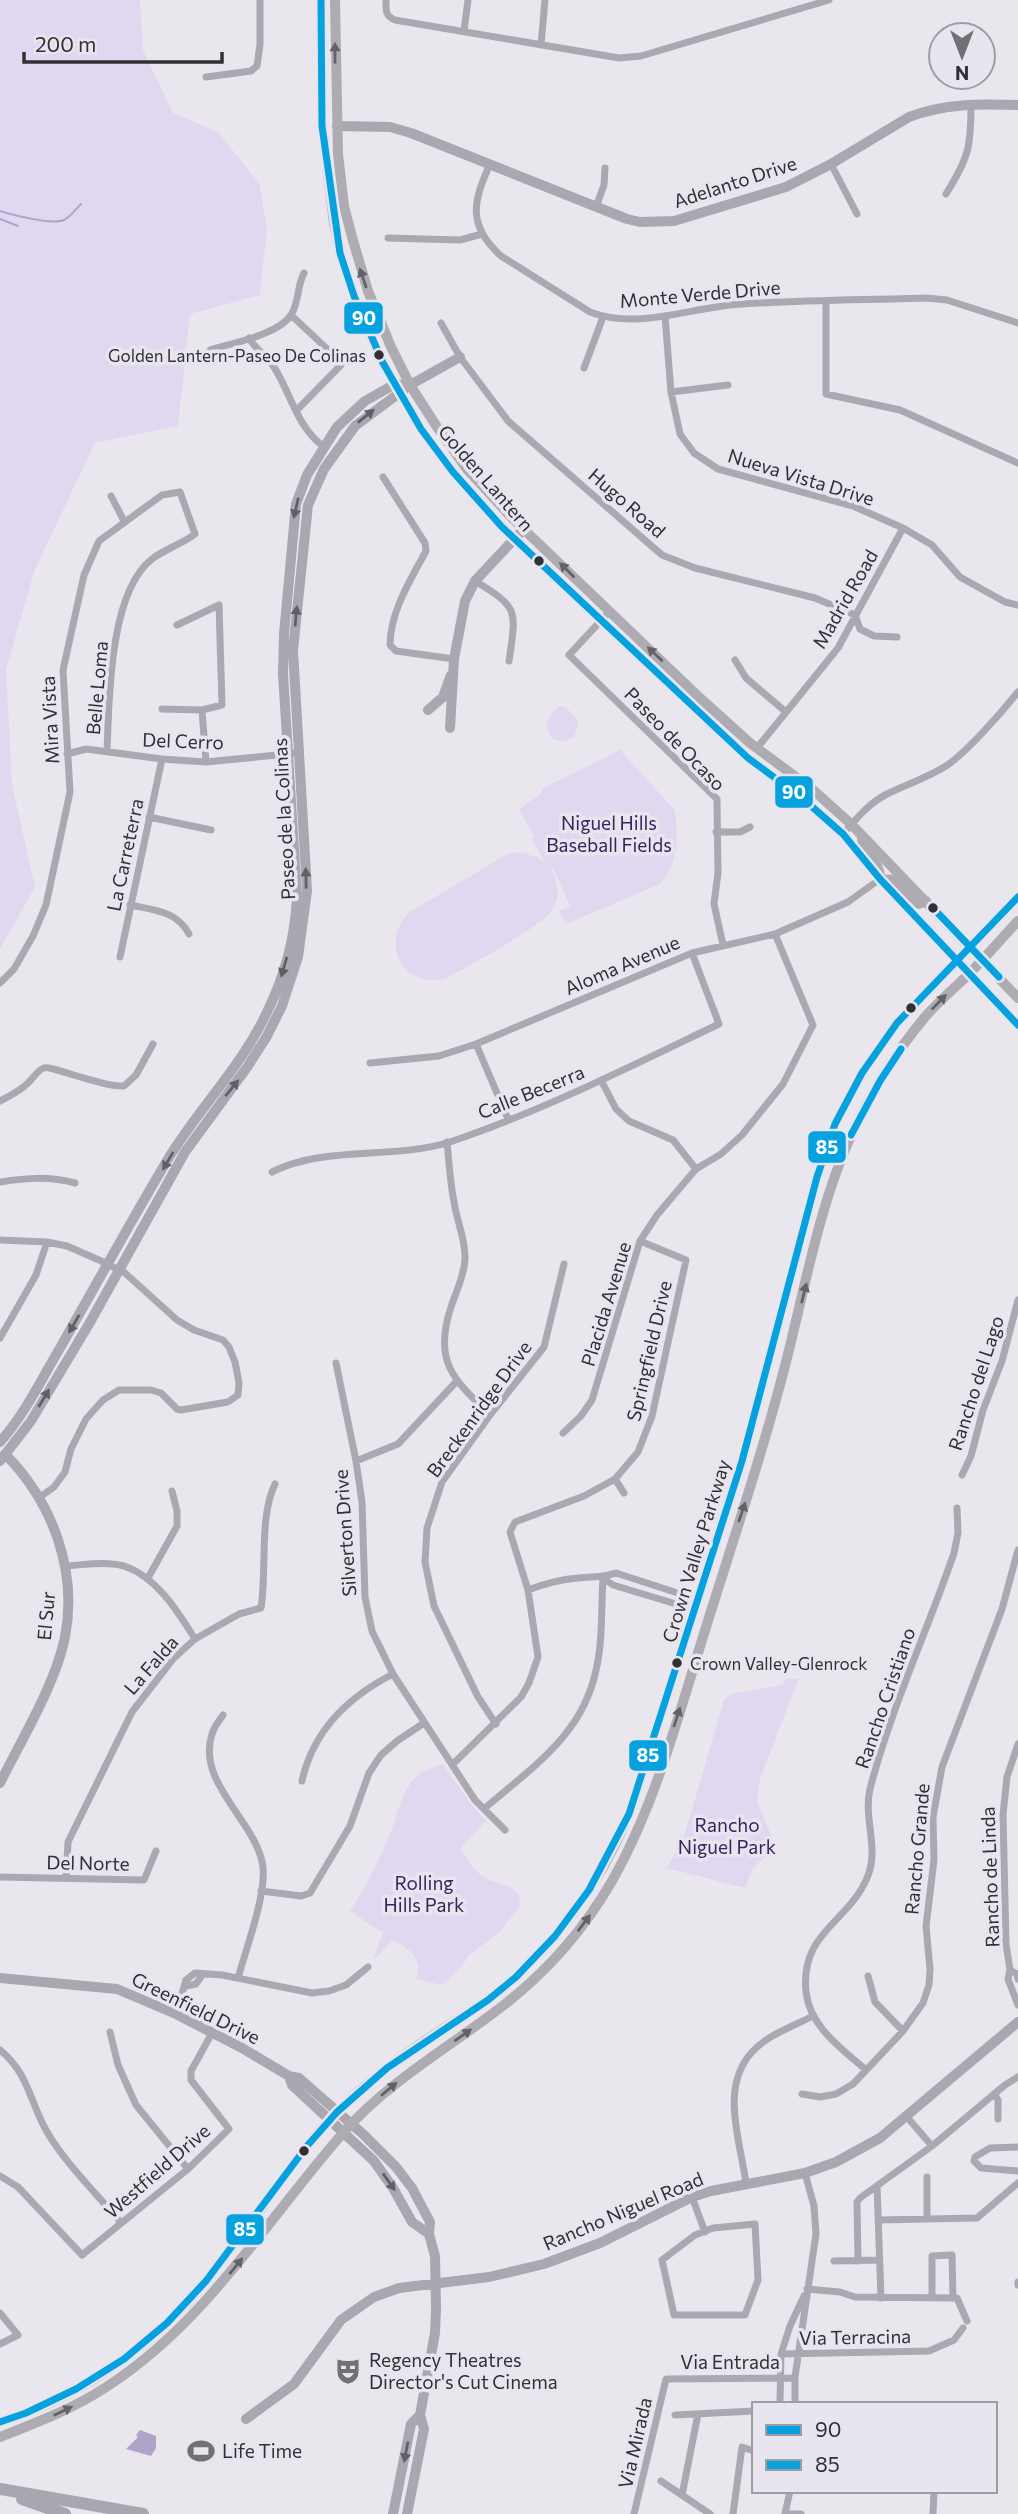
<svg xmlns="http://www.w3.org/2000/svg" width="1018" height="2514" font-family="Commissioner,sans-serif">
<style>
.green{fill:#e0d8f1}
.water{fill:#b0a3c9}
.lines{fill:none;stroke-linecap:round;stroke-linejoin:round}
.stream{stroke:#b0a3c9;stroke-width:2}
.street{stroke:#aba8b1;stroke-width:7}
.secondary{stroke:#aaa7b1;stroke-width:10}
.primary{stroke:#aeabb3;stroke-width:10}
.highway{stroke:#a8a6af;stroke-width:12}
.bus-1-casing{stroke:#e8e5ef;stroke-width:12}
.bus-2-casing{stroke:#e8e5ef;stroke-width:12}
.bus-1{stroke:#05a2df;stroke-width:7}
.bus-2{stroke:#05a2df;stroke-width:7}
.oneway{fill:#646167}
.oneway2{fill:#626066}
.bus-dot{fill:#323034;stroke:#e8e5ef;stroke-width:2.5}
.labels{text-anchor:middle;stroke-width:7;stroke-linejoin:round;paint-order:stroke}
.bus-label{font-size:17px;fill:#323034;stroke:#e8e5ef;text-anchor:end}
.street-label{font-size:19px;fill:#323034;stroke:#e8e5ef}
.park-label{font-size:19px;fill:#3d2262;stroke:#e8e5ef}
.poi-label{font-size:19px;fill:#323034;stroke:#e8e5ef;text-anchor:start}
.line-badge{stroke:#e8e5ef;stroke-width:2.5}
.badge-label{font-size:19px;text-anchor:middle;font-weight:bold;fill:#fff}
</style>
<rect width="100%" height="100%" fill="#e9e7ed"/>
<path class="green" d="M 0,0 L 140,0 L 143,50 L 173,113 L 218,132 L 259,183 L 267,227 L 260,295 L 190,314 L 178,426 L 95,443 L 35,569 L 6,670 L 12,785 L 35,887 L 0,949 Z
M 559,706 L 566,707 L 578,721 L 575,735 L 566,742 L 553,739 C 541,725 549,718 559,706 Z
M 620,750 L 674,809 C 680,830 677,873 658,885 L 566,924 L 559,911 L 570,906 L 553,868 L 551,869 C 558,882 561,896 552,910 C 543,926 466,968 446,978 C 404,989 379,945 408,913 L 511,852 C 524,853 536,855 546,863 L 531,839 L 535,837 L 519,809 L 542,793 L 541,789 Z
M 799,1678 L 760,1779 L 757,1802 L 776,1847 L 752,1869 L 745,1888 L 667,1868 L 685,1833 L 724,1700 L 731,1694 L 783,1685 L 784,1680 Z
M 443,1764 L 470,1803 L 486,1821 L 462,1846 L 462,1852 C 468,1859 473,1869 481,1875 C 494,1886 512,1881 520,1898 L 519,1907 L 499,1933 L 469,1955 L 462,1966 L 442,1985 L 416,1979 C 424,1960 409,1948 393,1940 L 376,1958 L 374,1956 L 383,1933 L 350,1911 C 366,1887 379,1860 390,1834 C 398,1814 401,1790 418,1775 C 425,1769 435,1767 443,1764 Z"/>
<path class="water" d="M 140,2430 L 156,2436 L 156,2448 L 151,2456 L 126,2449 L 138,2437 L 136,2435 Z"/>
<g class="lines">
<path class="stream" d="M 0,211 C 12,215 52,225 64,220 C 70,217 76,209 81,204
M 0,219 L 18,226"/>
<path class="street" d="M 386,0 C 386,10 385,16 395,20 L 619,58 L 641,56 L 829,0
M 464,31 L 468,0
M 541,45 L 545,0
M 206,77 L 251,71 L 257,66 L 260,44 L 260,0
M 490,164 C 473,202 467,225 501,256 L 590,312 C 639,331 693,306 743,304 C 804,300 865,300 926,298 L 947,300 L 1018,323
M 831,164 L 857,214
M 946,194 C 969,157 971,147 971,104
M 596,207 L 604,185 L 605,168
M 388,238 L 460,240 L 482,234
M 826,302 L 826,394 L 900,410 L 1018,463
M 291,315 L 340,361 L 341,365 L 297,410
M 665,316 L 671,392 L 680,434 L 694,453 L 718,469 L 853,506 L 903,528 L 932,545 L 960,577 L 1005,602 L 1018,605
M 441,323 L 460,357 L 508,421 L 662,555 L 695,568 L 815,598 L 855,615 L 860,629 L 874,636 L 897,637
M 249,338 C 256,350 267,356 274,367 C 291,394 297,427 323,446
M 210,350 C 232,343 278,335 291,315 C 299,303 297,286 304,273
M 584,368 L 603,317
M 671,392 L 728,385
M 383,477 L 425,543 L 426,551 C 411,579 390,612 390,645 L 396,651 L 454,659
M 111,496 L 124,521
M 475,581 C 520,608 516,611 509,661
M 609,612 L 569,655 L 717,799 L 718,873 L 714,904 L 723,945
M 735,660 L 746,678 L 786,712
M 162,709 L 202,710 L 222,705 L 219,605 L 177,625
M 202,710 L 206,762
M 757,748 L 838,648 L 903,528
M 67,754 L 86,749 L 162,759 L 206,762 L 298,753
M 149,817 L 211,830
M 716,832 L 740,832 L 750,827
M 843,834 C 856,819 869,803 887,794 C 907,784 927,778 946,766 C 966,753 1002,712 1018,692
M 130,905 C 154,910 177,911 189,934
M 120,957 L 162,759
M 0,983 L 14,969 L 33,936 L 46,905 L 70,792 L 63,670 L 84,575 L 99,541 L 162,495 L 180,492 L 195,534 C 182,544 165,549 152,559 C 109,592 109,701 107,752
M 476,1044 L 508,1119
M 370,1063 L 439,1056 L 476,1044 L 692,953 L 775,934 L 848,902 L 880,879
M 601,1080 L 616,1109 L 629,1121 L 673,1140 L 696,1169
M 0,1101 C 10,1096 20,1091 28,1083 C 33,1079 37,1070 44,1068 C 49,1065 106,1088 124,1086 L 136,1075 L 153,1044
M 447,1142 C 449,1162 450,1182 454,1202 C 457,1222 466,1240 465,1260 C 464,1276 456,1292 451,1307 C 433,1361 453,1379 490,1415
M 272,1172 C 326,1145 393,1160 450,1142 C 542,1111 631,1066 719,1024 L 692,953
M 0,1182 C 26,1178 49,1176 75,1183
M 0,1240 L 47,1242 L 67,1246 L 99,1260 L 125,1273 L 177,1320 L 194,1330 L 223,1340 L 229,1347 L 235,1362 L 239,1383 L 238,1395 L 228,1402 L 181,1410 L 177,1409 L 161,1393 L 151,1390 L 119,1390 L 103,1400 L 86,1419 L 71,1449 L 65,1472 L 54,1487 L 40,1497
M 0,1338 L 36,1275 L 47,1242
M 336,1363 L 356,1461 L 362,1502 L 365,1597 L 372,1631 L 393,1674 L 475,1800 L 505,1830
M 563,1433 L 581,1416 L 592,1400 L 640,1241 L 657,1215 L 696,1169 L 721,1154 L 742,1135 L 783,1084 L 813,1025 L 775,934
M 356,1461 L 398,1444 L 456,1382
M 962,1475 L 971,1456 L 983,1410 L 1002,1361 L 1018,1300
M 615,1479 L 624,1493
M 64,1566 C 84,1565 105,1561 124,1566 C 157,1577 178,1612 195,1639
M 148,1578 L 177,1526 L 177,1511 L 172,1491
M 603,1578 L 613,1585 L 686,1607 L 697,1605
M 528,1590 C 544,1584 560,1579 578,1578 C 592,1576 602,1578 616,1573 L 690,1597 L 697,1605
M 223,1715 C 219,1721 214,1727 212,1734 C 196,1784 257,1821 263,1867 C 266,1896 246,1949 238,1978
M 496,1724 L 478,1697 L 434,1606 L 425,1562 L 427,1528 L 442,1482 L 490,1415 L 544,1347 L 564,1264
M 1018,1744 L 1007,1777 L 1003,1815 L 1006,1944 L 1010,1970 L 1008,1979 L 1018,2005
M 453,1764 L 521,1697 L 529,1683 L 538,1657 L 528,1590 L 510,1532 L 515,1522 L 584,1496 L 615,1479 L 638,1452 L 652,1416 L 686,1260 L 640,1241
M 302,1781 C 313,1731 348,1697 393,1674
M 484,1809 C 531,1768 583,1735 596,1670 C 603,1641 601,1608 603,1578
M 0,1877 L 144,1880 L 156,1851
M 66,1878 L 68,1842 L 132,1712 L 173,1659 L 195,1639 L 239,1614 L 261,1608 C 267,1569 259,1517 275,1484
M 261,1891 L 301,1896 L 310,1893 L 350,1826 L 369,1773 L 381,1755 L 397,1741 L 424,1723
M 1010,1970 L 1017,1974 L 1018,1979
M 868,1976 L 875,2002 L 903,2031
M 186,1986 L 196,1984 L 203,1974
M 176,2014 L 186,1980 L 195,1973 L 222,1975 L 312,1993 L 329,1991 L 346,1985 L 368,1967
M 110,2032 L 118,2065 L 136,2105 L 188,2169
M 0,2050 C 29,2074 29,2100 46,2130 C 63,2161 98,2195 121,2223
M 866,2070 C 841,2048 810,2027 806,1992 C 800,1932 848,1923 867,1878 C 880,1849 863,1819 870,1789 C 891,1708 927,1632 954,1553 L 958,1533 L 957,1508
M 802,2094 L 820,2097 L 836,2094 L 853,2084 L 903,2031 L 923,2003 L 929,1985 L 930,1969 L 926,1926 L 934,1860 L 933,1817 L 942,1767 L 1002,1609 L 1018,1550
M 994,2094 L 998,2100 L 998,2119
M 907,2117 L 932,2146
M 1018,2147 L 990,2148 L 975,2157 L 974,2161 L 981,2168 L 1018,2171
M 0,2176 L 18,2187 L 82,2255 L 188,2169 L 229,2129 L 191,2080 L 191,2071 L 212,2033
M 927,2177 L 927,2219
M 746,2184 C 741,2142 719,2088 752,2052 C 767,2035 792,2027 813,2016
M 877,2186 L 881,2298
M 692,2197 L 705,2232
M 878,2220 L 977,2218 L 1018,2183
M 755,2224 L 758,2280 L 745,2315 L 674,2315 L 662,2260 L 695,2235 L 713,2228 Z
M 834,2261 L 879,2260
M 858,2261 L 857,2202 L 860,2198 L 932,2146 L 1005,2085 L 1018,2077
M 1018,2282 L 1018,2285
M 807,2289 L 840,2292 L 855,2297 L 953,2298
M 932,2298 L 932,2256 L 952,2255 L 953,2298 L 957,2298 L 967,2321
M 0,2313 L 18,2335 L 0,2344
M 781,2354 L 929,2351 L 954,2340 L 963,2328
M 780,2404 L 781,2354 L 790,2326 L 804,2296
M 795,2404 L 795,2377 L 816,2234 L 814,2206 L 805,2173
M 675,2415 L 754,2411
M 661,2481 L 710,2514
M 682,2495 L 698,2414
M 634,2514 L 666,2379 L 795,2378
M 733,2514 L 742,2447 L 754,2451
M 785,2514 L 790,2491
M 785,2514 L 801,2514
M 933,2514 L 934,2491"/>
<path class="secondary" d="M 337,126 L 390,127 L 411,133 L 627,219 L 640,222 L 674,221 L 786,187 L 831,164 L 909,117 C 945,103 980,104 1018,105
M 428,710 L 443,697 L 451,675
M 450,728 L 454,659 L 465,601 L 475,581 L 520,533
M 0,1442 C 25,1414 41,1380 60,1348 C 96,1285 131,1221 168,1159 C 199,1108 243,1065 268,1010 C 285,975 295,936 297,898 L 283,674 L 284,634 L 296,504 L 307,475 L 337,427 L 365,401 L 395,384 L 402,385
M 0,1461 L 31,1421 L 89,1324 L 185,1152 L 248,1066 L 267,1036 L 282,1006 L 298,957 L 307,891 L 293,650 L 308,505 L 324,469 L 355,426 L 410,385 L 460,357
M 0,1783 C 21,1741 56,1683 65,1637 C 78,1570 52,1502 6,1455
M 0,1978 L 117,1989 L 176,2014 L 242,2048 L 289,2076 L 299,2078 L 364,2135 L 396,2167 L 412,2188 L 430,2222 L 429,2234 L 435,2256 L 436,2308 L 435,2333 L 420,2415 L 424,2429 L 407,2514
M 289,2076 L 292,2085 L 374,2161 L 393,2188 L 412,2222 L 429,2234
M 246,2419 L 294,2384 L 341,2320 L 374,2297 L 399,2288 L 489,2277 L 544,2264 L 600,2243 L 692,2197 L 711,2191 L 805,2173 L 836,2162 L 880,2138 L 1018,2022
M 393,2514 L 411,2424 L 420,2415"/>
<path class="primary" d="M 321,0 L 322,126 L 334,223 L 340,253 L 354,296 L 383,363 L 421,429 L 453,472 L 502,527 L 748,758 L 801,797 L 843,834 L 880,879 L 1018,1025
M 335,0 L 338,154 L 344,206 L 352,237 L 368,291 L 391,347 L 410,385 L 437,427 L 467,469 L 513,519 L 700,698 L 750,743 L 812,789 L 851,824 L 1018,998
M 862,839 C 863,855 881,861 880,879
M 880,879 L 894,880 L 919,904 L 926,901
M 0,2422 C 70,2401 136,2357 186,2304 C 214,2274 237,2240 262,2208 C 286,2175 309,2141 337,2112 C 368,2080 404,2054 441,2030 C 459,2018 477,2008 494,1995 C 554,1948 600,1884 629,1814 L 742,1461 L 817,1177 L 835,1124 L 862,1073 L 897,1023 L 1018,897
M 0,2437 C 33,2424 65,2412 95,2394 C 201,2331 264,2223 343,2133 C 386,2084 440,2053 492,2014 C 540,1979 582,1933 612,1881 C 654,1807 677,1721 702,1640 C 731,1546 763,1453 787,1358 C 805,1287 820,1204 850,1138 C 869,1095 895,1053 925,1017 C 938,1002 952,990 966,977 C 984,959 1001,939 1018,921"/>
<path class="highway" d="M 0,2489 L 143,2514
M 22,2499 L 65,2514"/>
<defs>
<path id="bus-1" d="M 321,0 L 322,126 L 340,253 L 354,296 L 383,363 L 421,429 L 453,472 L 502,527 L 748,758 L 801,797 L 843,834 L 880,879 L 1018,1025
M 933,908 L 999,977"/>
<path id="bus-2" d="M 851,1135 L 880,1081 L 901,1049
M 0,2422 L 26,2413 L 76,2389 L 124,2359 L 167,2323 L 206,2281 L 307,2146 L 337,2112 L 387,2068 L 488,2000 L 516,1977 L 555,1936 L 589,1890 L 629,1814 L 742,1461 L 817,1177 L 835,1124 L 862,1073 L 897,1023 L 1018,897"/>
</defs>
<use href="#bus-1" class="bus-1-casing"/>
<use href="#bus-2" class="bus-2-casing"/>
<use href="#bus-1" class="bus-1"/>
<use href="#bus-2" class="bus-2"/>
</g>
<defs><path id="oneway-solid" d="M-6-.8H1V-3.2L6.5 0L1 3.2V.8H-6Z" transform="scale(1.75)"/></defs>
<g class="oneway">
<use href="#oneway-solid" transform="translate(335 53) rotate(-90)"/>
<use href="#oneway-solid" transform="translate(363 278) rotate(-109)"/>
<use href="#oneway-solid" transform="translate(567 570) rotate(-135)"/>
<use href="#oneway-solid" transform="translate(655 654) rotate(-137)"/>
<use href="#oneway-solid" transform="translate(939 1002) rotate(-46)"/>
<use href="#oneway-solid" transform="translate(804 1293) rotate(-76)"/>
<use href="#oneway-solid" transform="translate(742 1512) rotate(-71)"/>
<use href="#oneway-solid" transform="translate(677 1717) rotate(-72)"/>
<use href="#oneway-solid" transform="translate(584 1923) rotate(-53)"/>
<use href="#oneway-solid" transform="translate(463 2035) rotate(-35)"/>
<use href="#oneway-solid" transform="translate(389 2089) rotate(-40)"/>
<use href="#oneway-solid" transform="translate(236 2266) rotate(-51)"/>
<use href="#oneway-solid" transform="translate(63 2411) rotate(-26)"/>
</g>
<g class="oneway2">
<use href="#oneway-solid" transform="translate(366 416) rotate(-39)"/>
<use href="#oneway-solid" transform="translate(296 508) rotate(103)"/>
<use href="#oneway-solid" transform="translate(296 616) rotate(-85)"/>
<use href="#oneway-solid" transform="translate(306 878) rotate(-91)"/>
<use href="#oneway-solid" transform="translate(284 967) rotate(106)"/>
<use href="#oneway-solid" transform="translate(232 1088) rotate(-51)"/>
<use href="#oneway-solid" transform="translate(168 1161) rotate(120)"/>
<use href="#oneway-solid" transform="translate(74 1324) rotate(120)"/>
<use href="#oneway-solid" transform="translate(44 1398) rotate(-59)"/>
<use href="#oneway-solid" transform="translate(389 2182) rotate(55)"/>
<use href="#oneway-solid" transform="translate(406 2452) rotate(101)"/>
</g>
<defs>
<symbol id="theatre-bare" viewBox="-9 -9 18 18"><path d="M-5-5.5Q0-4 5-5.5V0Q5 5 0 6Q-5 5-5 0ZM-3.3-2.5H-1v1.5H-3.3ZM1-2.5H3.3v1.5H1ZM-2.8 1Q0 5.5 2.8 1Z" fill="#727075" stroke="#e8e5ef" stroke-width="2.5" paint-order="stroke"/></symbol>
<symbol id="stadium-bare" viewBox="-9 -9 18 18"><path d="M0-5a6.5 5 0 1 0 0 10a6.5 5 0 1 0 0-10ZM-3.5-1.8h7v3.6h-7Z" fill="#727075" stroke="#e8e5ef" stroke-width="2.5" paint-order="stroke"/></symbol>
</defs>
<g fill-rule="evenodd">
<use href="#theatre-bare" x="329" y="2352" width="38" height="38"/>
<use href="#stadium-bare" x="182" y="2432" width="38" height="38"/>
</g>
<g class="bus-dot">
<circle cx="379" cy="355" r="6"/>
<circle cx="539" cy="561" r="6"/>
<circle cx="933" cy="908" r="6"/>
<circle cx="911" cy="1008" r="6"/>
<circle cx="677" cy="1663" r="6"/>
<circle cx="304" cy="2151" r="6"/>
</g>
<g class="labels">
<g class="bus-label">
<text x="366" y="362">Golden Lantern-Paseo De Colinas</text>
<text x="690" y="1670" text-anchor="start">Crown Valley-Glenrock</text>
</g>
<g class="street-label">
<text transform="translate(735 182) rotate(-18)" y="7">Adelanto Drive</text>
<text transform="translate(700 294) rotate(-5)" y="7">Monte Verde Drive</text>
<text transform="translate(801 477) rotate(17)" y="7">Nueva Vista Drive</text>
<text transform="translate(486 478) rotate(49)" y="7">Golden Lantern</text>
<text transform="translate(627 503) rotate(41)" y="7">Hugo Road</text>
<text transform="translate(845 599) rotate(-60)" y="7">Madrid Road</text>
<text transform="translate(97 688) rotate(-85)" y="7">Belle Loma</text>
<text transform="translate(50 720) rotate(-93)" y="7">Mira Vista</text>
<text transform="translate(675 739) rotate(46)" y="7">Paseo de Ocaso</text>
<text transform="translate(183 741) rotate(2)" y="7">Del Cerro</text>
<text transform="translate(284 819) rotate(-93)" y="7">Paseo de la Colinas</text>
<text transform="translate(125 855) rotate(-78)" y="7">La Carreterra</text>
<text transform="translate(622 965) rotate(-23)" y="7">Aloma Avenue</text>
<text transform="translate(531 1092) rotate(-22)" y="7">Calle Becerra</text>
<text transform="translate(606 1304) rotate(-73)" y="7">Placida Avenue</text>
<text transform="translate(649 1351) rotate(-77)" y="7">Springfield Drive</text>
<text transform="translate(976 1383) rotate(-72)" y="7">Rancho del Lago</text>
<text transform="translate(479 1409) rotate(-54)" y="7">Breckenridge Drive</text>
<text transform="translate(345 1533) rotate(-94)" y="7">Silverton Drive</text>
<text transform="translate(696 1551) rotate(-73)" y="7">Crown Valley Parkway</text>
<text transform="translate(46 1616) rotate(-85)" y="7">El Sur</text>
<text transform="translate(151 1665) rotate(-49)" y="7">La Falda</text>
<text transform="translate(885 1698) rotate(-71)" y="7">Rancho Cristiano</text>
<text transform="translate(917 1849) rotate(-85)" y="7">Rancho Grande</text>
<text transform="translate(88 1863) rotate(1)" y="7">Del Norte</text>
<text transform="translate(990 1877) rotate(-92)" y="7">Rancho de Linda</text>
<text transform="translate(196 2008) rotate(26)" y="7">Greenfield Drive</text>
<text transform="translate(157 2171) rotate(-41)" y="7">Westfield Drive</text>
<text transform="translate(623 2211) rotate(-23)" y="7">Rancho Niguel Road</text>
<text transform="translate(855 2337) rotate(-1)" y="7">Via Terracina</text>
<text x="730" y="2369">Via Entrada</text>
<text transform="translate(635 2443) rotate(-77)" y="7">Via Mirada</text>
</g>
<g class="park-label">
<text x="609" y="830">Niguel Hills<tspan x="609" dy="22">Baseball Fields</tspan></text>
<text x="727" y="1832">Rancho<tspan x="727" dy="22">Niguel Park</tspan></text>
<text x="424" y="1890">Rolling<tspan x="424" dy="22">Hills Park</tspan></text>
</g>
<g class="poi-label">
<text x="369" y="2367">Regency Theatres<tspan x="369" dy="22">Director's Cut Cinema</tspan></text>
<text x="222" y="2458">Life Time</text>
</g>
</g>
<g class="line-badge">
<rect x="343" y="301" width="41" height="34" rx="7" fill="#05a2df"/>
<rect x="774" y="775" width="40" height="34" rx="7" fill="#05a2df"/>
<rect x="807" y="1130" width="40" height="34" rx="7" fill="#05a2df"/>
<rect x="628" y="1739" width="40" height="33" rx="7" fill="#05a2df"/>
<rect x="225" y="2213" width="40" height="33" rx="7" fill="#05a2df"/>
</g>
<g class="badge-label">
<text x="364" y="325">90</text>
<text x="794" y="799">90</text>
<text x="827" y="1154">85</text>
<text x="648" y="1762">85</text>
<text x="245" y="2236">85</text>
</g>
<rect x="752" y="2402" width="245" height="91" fill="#e8e5ef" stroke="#9f9da4" stroke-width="2"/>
<rect x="766" y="2425" width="35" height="10" fill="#05a2df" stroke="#9f9da4" stroke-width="2"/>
<text x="815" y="2437" font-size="21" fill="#323034">90</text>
<rect x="766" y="2460" width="35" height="10" fill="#05a2df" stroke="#9f9da4" stroke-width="2"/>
<text x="815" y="2472" font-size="21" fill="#323034">85</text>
<g transform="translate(962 56) rotate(180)"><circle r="33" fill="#e8e5ef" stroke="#9f9da4" stroke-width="2"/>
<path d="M0-5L12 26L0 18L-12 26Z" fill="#727075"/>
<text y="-10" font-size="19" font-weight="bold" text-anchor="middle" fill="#323034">N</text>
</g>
<path d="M24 52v10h198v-10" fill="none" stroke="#323034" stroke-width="3.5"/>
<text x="35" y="52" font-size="21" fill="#323034" stroke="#e8e5ef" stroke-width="5" paint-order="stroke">200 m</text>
</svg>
